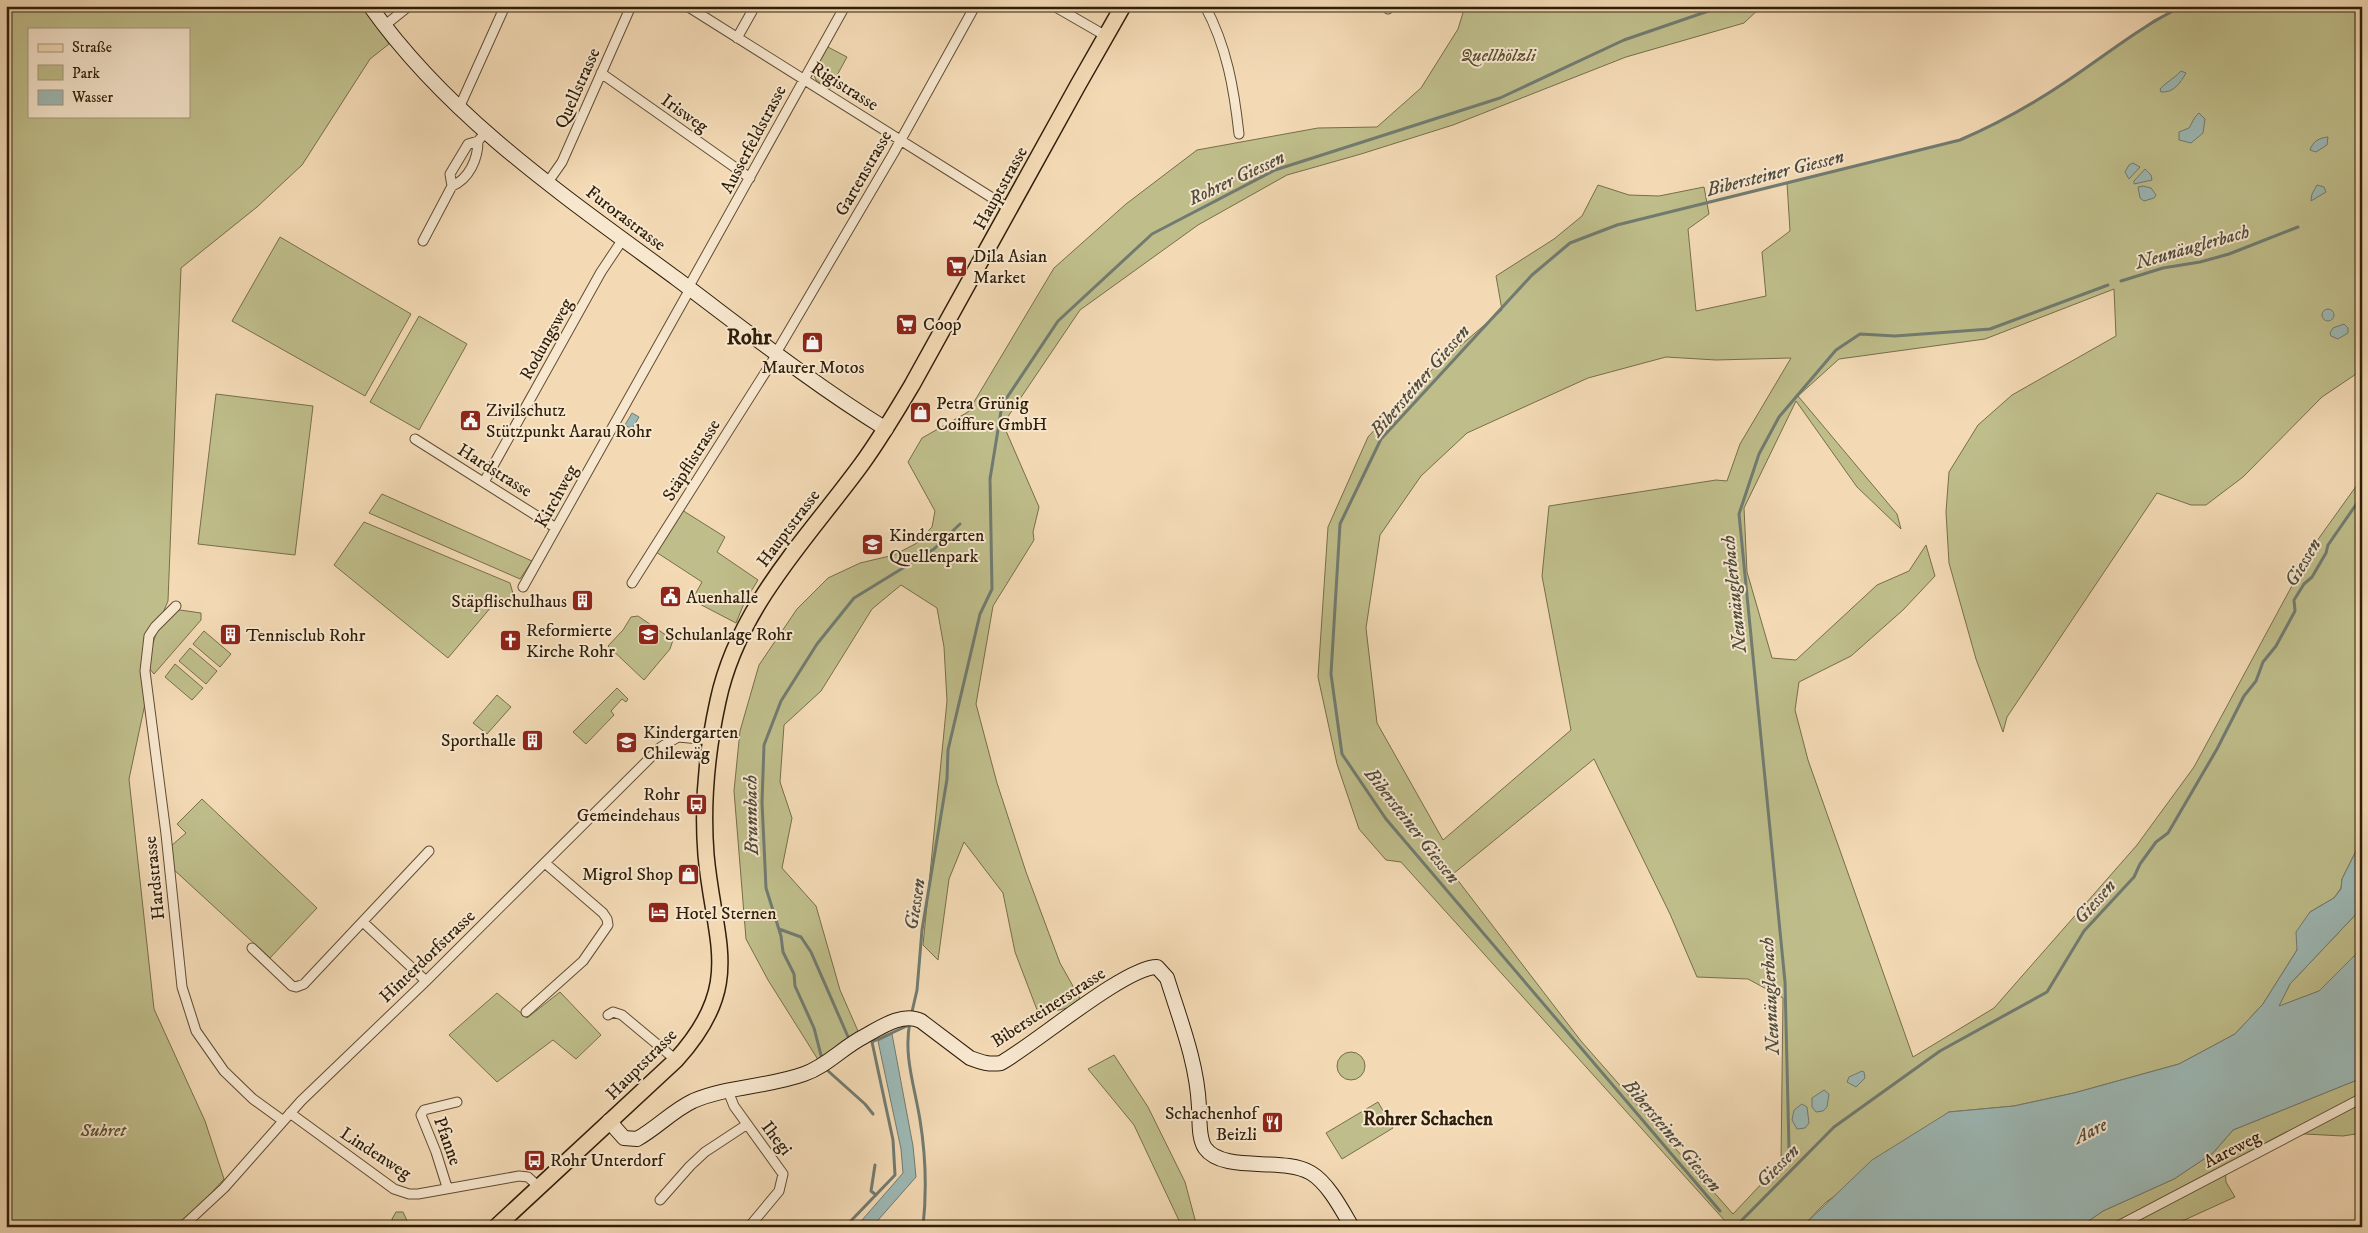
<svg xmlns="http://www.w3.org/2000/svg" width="2368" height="1233" font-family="'IM FELL DW Pica',serif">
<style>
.green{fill:#bfbe8b;stroke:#776e4a;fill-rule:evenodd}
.water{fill:#9db9b6;stroke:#717b71}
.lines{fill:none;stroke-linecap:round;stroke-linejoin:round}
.stream{stroke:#717b71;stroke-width:3}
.street-casing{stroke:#604d34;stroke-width:11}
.secondary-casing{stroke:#2f1e09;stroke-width:16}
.primary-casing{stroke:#2f1e09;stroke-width:18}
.street{stroke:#f7e7cf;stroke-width:9}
.secondary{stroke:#f7e7cf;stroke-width:14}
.primary{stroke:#f3dab5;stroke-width:15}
.rail{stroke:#2f1e09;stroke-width:3;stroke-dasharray:9 9;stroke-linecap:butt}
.labels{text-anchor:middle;stroke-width:4;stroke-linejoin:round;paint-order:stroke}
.park-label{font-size:18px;font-style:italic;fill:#5a4e30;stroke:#f7e7cf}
.street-label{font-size:18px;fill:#2f1e09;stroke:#f7e7cf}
.poi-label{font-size:18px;fill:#2f1e09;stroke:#f7e7cf;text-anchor:start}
.water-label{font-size:19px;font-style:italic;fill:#504c3d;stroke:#f7e7cf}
.neighbourhood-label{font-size:19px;font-weight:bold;fill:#2f1e09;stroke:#f7e7cf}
.district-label{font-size:22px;font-weight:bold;fill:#2f1e09;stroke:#f7e7cf}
</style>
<rect width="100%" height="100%" fill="#f3dab5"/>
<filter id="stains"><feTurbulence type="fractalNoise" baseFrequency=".004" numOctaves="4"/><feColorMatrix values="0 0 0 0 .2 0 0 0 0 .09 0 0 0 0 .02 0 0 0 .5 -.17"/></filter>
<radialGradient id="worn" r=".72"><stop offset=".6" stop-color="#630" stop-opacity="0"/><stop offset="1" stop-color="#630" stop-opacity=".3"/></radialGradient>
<path class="green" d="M 12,6 L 363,6 L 389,44 L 370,59 L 302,165 L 257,207 L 181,268 L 168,601 L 148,648 L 149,685 L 129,779 L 154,1009 L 205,1121 L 224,1179 L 180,1227 L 6,1227 L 6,13 ZM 29,29 L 189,29 L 189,116 L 29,116 Z
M 1465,6 L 1762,6 L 1744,23 L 1626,57 L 1453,125 L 1361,154 L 1287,175 L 1198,225 L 1080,310 L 1003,424 L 1039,507 L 1033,532 L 1034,540 L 993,606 L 976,704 L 997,783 L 1026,872 L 1060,963 L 1083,1004 L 1039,1015 L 1015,952 L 1003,893 L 964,842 L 949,879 L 938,960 L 923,945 L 947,701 L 944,647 L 937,608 L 901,585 L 872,609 L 821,691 L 784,725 L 780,782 L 792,818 L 782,868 L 816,906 L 840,990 L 861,1038 L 822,1066 L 768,980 L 746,939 L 734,791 L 740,731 L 759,665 L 797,609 L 828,578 L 860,563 L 894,555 L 917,543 L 932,527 L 935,511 L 908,462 L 922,438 L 968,412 L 1054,268 L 1126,204 L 1197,150 L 1318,128 L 1377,127 L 1421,88 L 1458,29 Z
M 2182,6 L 2362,6 L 2362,370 L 2322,397 L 2243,477 L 2206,505 L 2191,505 L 2157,493 L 2007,717 L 2003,732 L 1976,659 L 1949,563 L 1946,512 L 1949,472 L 1978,425 L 2012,395 L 2116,336 L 2114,289 L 1985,339 L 1839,359 L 1798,396 L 1897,514 L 1901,529 L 1857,487 L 1796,401 L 1744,508 L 1747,572 L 1772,658 L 1796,660 L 1877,585 L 1909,571 L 1926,545 L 1935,576 L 1903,610 L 1851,656 L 1799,682 L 1795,710 L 1808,760 L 1913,1057 L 1994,1008 L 2137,845 L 2194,767 L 2314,545 L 2362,478 L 2362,839 L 2342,879 L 2341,888 L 2334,898 L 2310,912 L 2297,950 L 2263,1004 L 2235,1034 L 2179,1064 L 2074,1093 L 2014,1106 L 1949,1112 L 1825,1203 L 1802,1227 L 1722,1227 L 1726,1222 L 1401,862 L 1386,860 L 1359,829 L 1337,764 L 1318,677 L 1328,527 L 1368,437 L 1420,380 L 1502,310 L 1496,276 L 1554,239 L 1582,216 L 1598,185 L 1629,195 L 1659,196 L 1704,187 L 1709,214 L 1688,229 L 1696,311 L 1766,296 L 1762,252 L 1790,231 L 1787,183 L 1960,140 L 1998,123 L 2066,82 L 2154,20 ZM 1666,357 L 1716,360 L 1791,358 L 1740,444 L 1727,481 L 1716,480 L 1549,506 L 1542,576 L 1571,730 L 1443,840 L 1377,723 L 1366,628 L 1380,535 L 1421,476 L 1467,433 L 1588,378 ZM 1594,759 L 1670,914 L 1697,977 L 1748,979 L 1783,998 L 1781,1163 L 1733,1214 L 1581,1041 L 1453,874 Z
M 826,46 L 847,57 L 829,90 L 816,80 L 813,73 Z
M 280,237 L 411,314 L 365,396 L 232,321 Z
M 419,316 L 467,344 L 419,430 L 370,402 Z
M 216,394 L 313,406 L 295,555 L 198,544 Z
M 382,494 L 532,561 L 520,579 L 369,513 Z
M 682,510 L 725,537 L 717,552 L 758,580 L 745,601 L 736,623 L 692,600 L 702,582 L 656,552 Z
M 364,522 L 510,583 L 514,597 L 492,606 L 448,658 L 334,565 Z
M 180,610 L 201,613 L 201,620 L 154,674 L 149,668 C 151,646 156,618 180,610 Z
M 638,616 L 673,640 L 670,649 L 644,680 L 608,646 L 623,630 L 631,617 Z
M 204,631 L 231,654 L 220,667 L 193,644 Z
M 190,648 L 217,671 L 206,684 L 179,661 Z
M 175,664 L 203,688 L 192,700 L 165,677 Z
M 617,688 L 628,699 L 626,702 L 622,699 L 611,711 L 614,715 L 586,744 L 573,732 Z
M 497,695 L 511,707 L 487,734 L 473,723 Z
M 202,799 L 317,908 L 270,958 L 172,868 L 171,846 L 186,833 L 177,824 Z
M 2362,893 L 2362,948 L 2319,991 L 2278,1007 L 2290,984 L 2358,912 L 2358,901 Z
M 560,992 L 601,1035 L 576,1059 L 553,1040 L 497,1082 L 449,1035 L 497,993 L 527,1018 Z
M1337 1066a14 14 0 1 1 28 0a14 14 0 1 1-28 0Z
M 1114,1055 L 1148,1107 L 1185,1182 L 1197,1227 L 1182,1227 L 1134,1125 L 1088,1069 Z
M 2362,1078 L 2362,1133 L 2343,1136 L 2286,1133 L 2225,1165 L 2226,1182 L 2235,1197 L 2169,1227 L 2080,1227 L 2103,1211 L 2174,1179 L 2213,1153 L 2233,1130 Z
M 1378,1102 L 1393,1128 L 1342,1159 L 1326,1133 Z
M 396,1212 L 403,1212 L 410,1227 L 393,1227 L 392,1219 Z"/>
<path class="water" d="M 2181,71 L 2186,73 C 2180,83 2174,93 2161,92 L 2160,89 C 2166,82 2175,78 2181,71 Z
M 2199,113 L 2205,119 L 2203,133 L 2191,143 L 2179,140 L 2179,132 L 2189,128 L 2195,117 Z
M 2328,137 L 2327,145 L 2316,152 L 2310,150 C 2313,141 2319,138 2328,137 Z
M 2133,163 L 2140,167 L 2129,179 L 2125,172 L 2129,165 Z
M 2145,169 L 2151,175 L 2152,180 L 2134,184 L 2134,181 Z
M 2317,185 L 2324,187 L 2326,192 L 2311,201 L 2312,194 Z
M 2143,186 L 2151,188 L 2156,195 L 2154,198 L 2144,201 L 2140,198 L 2138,187 Z
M2322 315a6 6 0 1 1 12 0a6 6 0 1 1-12 0Z
M 2344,324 L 2348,328 L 2348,333 L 2338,339 L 2331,336 L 2330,333 L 2333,328 Z
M 632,413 L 639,417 L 632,429 L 625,425 Z
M 2362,839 L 2362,893 L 2358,901 L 2358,912 L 2290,984 L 2279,1006 L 2319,991 L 2362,948 L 2362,1078 L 2233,1130 L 2213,1153 L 2174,1179 L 2103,1211 L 2080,1227 L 1802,1227 L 1872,1160 L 1949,1112 L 2014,1106 L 2074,1093 L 2179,1064 L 2235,1034 L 2263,1004 L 2297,950 L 2296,932 L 2310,912 L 2334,898 L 2341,889 L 2342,879 Z
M 892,1034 L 913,1146 L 916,1177 L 872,1227 L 856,1227 L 903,1173 L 901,1149 L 878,1041 Z
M 1862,1071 L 1864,1072 L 1865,1078 L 1856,1087 L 1847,1082 L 1849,1077 Z
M 1824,1090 L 1829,1094 L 1827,1107 L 1823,1111 L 1816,1112 L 1812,1107 L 1812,1098 Z
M 1802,1104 L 1807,1107 L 1809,1123 L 1805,1128 L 1797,1129 L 1792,1120 L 1794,1110 Z"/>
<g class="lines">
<path class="stream" d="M 2121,281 L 2163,268 L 2200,262 L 2229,254 L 2298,227
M 779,929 L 801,937 L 811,952 L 849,1039
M 911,1016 L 917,990 L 922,930 L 947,779 L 948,750 L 980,614 L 992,589 L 990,479 L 1002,405 L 1058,321 L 1152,234 L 1275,170 L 1500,98 L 1624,40 L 1723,6
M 910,1022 C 903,1055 915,1088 920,1120 C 926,1157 927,1190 923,1227
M 822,1059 L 814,1028 L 795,986 L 794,974 L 783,952 L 781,936 L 766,888 L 762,802 L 764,745 L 781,701 L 817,644 L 854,598 L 934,549 L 960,524
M 827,1070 L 865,1104 L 873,1114
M 1789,1148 L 1785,982 L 1739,514 L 1759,454 L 1779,417 L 1836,350 L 1860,334 L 1895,336 L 1990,329 L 2108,285
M 875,1165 L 871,1191 L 876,1195
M 1720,1211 L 1386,819 L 1342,754 L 1331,674 L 1340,524 L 1381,439 L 1532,275 L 1570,243 L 1617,225 L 1960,140 C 1997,124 2033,104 2067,81 C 2106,55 2141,26 2183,6
M 845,1227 L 895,1175 L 893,1140 L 872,1042 L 909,1025
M 1735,1227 L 1834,1127 L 1940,1051 L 2047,992 L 2084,931 L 2134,877 L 2140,864 L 2156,842 L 2168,833 L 2217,749 L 2244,696 L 2256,681 L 2263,662 L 2276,646 L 2295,611 L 2294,600 L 2304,584 L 2312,577 L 2326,553 L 2328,545 L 2362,496"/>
<defs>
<path id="street" d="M 687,6 L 1010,209
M 1054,6 L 1106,36
M 1205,6 C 1227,47 1234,89 1239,134
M 1388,9 L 1390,6
M 384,26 L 409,6
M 737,38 L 755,6
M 601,73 L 750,178
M 459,108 L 505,6
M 548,182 L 562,162 L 631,6
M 452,186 C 469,179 478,159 478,141
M 423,241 L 452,186 L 450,174 L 468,144 L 478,141 L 487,131
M 688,288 L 845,6
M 776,353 L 893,154 L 975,6
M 415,439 L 556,528
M 484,482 L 601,272 L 623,239
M 632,583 L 777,354
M 523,587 L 690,289
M 176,606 L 155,627 L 149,636 L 145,671 L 166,834 L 182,987 L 196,1031 L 224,1071 L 253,1099 L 282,1120
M 363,922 L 426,981
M 252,948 L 292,986 L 296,987 L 304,984 L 429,851
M 526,1012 L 583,961 L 608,925 L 607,919 L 603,913 L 545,863
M 608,1015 L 613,1012 L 622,1015 L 676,1060
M 728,1091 L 734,1106 L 783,1174 L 779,1191 L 749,1227
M 290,1113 L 394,1189 L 409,1194 L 418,1194 L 519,1176 L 528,1177 L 539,1187
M 447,1187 L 436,1152 L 421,1115 L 424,1110 L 457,1102
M 660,1200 L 690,1166 L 705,1152 L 746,1125
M 182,1227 L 224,1188 L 301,1101 L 426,981 L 661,747 L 678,737 L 711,740
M 2116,1227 L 2362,1098"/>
<path id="secondary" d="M 370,6 C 450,119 567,198 677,279 C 745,330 813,384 886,429
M 609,1121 L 624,1138 L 637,1139 C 657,1128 672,1111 693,1101 C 728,1086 768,1087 804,1074 C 827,1066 843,1047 865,1036 C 881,1027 903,1012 921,1021 L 970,1058 C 981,1062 989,1065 1001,1063 C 1035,1044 1125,967 1157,967 L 1167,978 C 1180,1020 1197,1062 1199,1107 C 1200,1119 1198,1137 1205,1148 C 1224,1174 1283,1156 1311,1173 C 1328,1183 1342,1210 1352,1227"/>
<path id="primary" d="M 496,1227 L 676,1060 C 745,984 714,943 706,855 C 702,804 707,751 718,701 C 738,607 806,540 861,465 C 880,439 896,412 912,385 L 1078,85 L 1123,6"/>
</defs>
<use href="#street" class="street-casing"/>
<use href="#secondary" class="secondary-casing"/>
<use href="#primary" class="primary-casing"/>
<use href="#street" class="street"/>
<use href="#secondary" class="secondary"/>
<use href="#primary" class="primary"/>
<path class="rail" d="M 6,7 L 7,6"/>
</g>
<defs>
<symbol id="supermarket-square" viewBox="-11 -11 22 22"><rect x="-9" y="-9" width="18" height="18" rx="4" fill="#8f2418" stroke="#f7e7cf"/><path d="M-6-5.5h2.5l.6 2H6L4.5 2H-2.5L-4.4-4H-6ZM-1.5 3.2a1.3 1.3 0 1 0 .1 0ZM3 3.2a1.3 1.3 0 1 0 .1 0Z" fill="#fff"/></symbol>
<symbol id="shop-square" viewBox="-11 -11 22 22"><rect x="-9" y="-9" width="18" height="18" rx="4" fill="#8f2418" stroke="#f7e7cf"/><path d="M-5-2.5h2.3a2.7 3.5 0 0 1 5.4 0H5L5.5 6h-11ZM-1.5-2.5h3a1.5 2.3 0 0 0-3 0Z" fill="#fff"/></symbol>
<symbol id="civic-square" viewBox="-11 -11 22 22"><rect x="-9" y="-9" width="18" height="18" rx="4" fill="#8f2418" stroke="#f7e7cf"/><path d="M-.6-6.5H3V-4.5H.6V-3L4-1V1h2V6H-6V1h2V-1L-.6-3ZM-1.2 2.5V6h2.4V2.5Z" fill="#fff"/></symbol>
<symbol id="school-square" viewBox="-11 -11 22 22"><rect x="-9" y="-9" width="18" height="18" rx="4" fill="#8f2418" stroke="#f7e7cf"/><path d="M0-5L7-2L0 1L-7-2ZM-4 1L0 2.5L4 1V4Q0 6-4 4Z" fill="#fff"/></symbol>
<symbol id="building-square" viewBox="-11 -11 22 22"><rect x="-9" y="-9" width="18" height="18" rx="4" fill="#8f2418" stroke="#f7e7cf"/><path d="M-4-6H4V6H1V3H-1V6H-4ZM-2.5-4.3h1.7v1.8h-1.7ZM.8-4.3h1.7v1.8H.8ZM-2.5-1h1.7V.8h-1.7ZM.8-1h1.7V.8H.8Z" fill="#fff"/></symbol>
<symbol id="church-square" viewBox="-11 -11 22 22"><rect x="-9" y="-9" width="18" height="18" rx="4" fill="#8f2418" stroke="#f7e7cf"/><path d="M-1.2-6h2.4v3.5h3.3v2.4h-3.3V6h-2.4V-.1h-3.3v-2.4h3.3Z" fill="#fff"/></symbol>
<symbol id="bus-square" viewBox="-11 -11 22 22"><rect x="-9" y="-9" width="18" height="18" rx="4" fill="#8f2418" stroke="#f7e7cf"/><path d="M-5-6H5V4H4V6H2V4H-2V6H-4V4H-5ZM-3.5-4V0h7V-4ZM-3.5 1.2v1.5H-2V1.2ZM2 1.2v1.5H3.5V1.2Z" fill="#fff"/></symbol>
<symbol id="hotel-square" viewBox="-11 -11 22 22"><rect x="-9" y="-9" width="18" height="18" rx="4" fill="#8f2418" stroke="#f7e7cf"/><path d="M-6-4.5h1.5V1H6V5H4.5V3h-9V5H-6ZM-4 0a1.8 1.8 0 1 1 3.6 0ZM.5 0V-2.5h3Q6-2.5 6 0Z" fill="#fff"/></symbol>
<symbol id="restaurant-square" viewBox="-11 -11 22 22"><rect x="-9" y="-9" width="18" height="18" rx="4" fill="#8f2418" stroke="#f7e7cf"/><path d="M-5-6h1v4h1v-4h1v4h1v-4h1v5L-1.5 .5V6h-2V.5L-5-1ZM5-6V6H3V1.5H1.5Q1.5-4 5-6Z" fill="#fff"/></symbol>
</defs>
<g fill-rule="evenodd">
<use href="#supermarket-square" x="944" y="254" width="25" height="25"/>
<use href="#supermarket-square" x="894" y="312" width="25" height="25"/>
<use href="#shop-square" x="800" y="330" width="25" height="25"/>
<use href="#shop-square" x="908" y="400" width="25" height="25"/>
<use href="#civic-square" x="458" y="408" width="25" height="25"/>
<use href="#school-square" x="860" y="532" width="25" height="25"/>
<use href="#civic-square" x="658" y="584" width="25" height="25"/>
<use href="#building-square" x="570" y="588" width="25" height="25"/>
<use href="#school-square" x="636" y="622" width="25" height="25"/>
<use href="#building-square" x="218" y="622" width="25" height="25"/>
<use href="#church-square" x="498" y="628" width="25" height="25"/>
<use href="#building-square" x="520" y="728" width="25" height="25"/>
<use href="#school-square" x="614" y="730" width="25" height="25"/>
<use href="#bus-square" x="684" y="792" width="25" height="25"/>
<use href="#shop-square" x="676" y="862" width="25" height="25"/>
<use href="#hotel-square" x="646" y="900" width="25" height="25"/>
<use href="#restaurant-square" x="1260" y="1110" width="25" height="25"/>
<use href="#bus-square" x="522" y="1148" width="25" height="25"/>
</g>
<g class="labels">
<g class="park-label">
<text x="1498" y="61">Quellhölzli</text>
<text x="103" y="1136">Suhret</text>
</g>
<g class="street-label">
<text transform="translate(845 86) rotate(32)" y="6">Rigistrasse</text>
<text transform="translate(577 88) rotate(-66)" y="6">Quellstrasse</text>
<text transform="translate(685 113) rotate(35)" y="6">Irisweg</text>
<text transform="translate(753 139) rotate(-62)" y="6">Ausserfeldstrasse</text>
<text transform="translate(863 173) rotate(-60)" y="6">Gartenstrasse</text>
<text transform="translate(1000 188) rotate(-61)" y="6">Hauptstrasse</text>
<text transform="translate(626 218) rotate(37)" y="6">Furorastrasse</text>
<text transform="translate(546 339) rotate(-61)" y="6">Rodungsweg</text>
<text transform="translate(691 460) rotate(-58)" y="6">Stäpflistrasse</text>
<text transform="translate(495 470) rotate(32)" y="6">Hardstrasse</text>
<text transform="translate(556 496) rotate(-61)" y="6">Kirchweg</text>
<text transform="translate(788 528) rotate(-53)" y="6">Hauptstrasse</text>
<text transform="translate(154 878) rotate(-96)" y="6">Hardstrasse</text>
<text transform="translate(427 956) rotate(-44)" y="6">Hinterdorfstrasse</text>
<text transform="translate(1048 1007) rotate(-33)" y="6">Bibersteinerstrasse</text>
<text transform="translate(641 1064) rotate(-45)" y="6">Hauptstrasse</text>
<text transform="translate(777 1138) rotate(52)" y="6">Ihegi</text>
<text transform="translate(448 1141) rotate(70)" y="6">Pfanne</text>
<text transform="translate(2232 1149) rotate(-27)" y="6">Aareweg</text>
<text transform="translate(376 1153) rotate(33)" y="6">Lindenweg</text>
</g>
<g class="poi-label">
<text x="973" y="262">Dila Asian<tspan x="973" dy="21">Market</tspan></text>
<text x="923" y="330">Coop</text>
<text x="813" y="373" text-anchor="middle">Maurer Motos</text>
<text x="936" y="409">Petra Grünig<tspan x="936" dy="21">Coiffure GmbH</tspan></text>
<text x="486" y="416">Zivilschutz<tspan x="486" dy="21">Stützpunkt Aarau Rohr</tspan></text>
<text x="889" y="541">Kindergarten<tspan x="889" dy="21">Quellenpark</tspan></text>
<text x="686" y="603">Auenhalle</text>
<text x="567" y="607" text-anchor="end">Stäpflischulhaus</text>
<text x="526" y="636">Reformierte<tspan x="526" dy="21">Kirche Rohr</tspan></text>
<text x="665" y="640">Schulanlage Rohr</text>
<text x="246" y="641">Tennisclub Rohr</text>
<text x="643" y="738">Kindergarten<tspan x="643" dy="21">Chilewäg</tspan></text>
<text x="516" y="746" text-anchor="end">Sporthalle</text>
<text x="680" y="800" text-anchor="end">Rohr<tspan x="680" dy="21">Gemeindehaus</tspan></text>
<text x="673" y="880" text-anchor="end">Migrol Shop</text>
<text x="675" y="919">Hotel Sternen</text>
<text x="1257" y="1119" text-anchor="end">Schachenhof<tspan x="1257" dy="21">Beizli</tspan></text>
<text x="550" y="1166">Rohr Unterdorf</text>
</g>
<g class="water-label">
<text transform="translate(1775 172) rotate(-14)" y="7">Bibersteiner Giessen</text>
<text transform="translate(1236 177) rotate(-25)" y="7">Rohrer Giessen</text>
<text transform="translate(2192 246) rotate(-16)" y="7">Neunäuglerbach</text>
<text transform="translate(1419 380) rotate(-49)" y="7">Bibersteiner Giessen</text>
<text transform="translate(2302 562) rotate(-59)" y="7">Giessen</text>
<text transform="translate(1733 594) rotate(-96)" y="7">Neunäuglerbach</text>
<text transform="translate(750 815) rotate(-91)" y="7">Brunnbach</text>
<text transform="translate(1413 825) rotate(52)" y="7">Bibersteiner Giessen</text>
<text transform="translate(2094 901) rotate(-48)" y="7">Giessen</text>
<text transform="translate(914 904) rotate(-81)" y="7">Giessen</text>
<text transform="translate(1769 996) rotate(-93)" y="7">Neunäuglerbach</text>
<text transform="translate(2090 1130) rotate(-27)" y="7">Aare</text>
<text transform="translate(1673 1135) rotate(50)" y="7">Bibersteiner Giessen</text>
<text transform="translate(1777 1165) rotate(-45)" y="7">Giessen</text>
</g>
<g class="neighbourhood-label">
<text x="1428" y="1125">Rohrer Schachen</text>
</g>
<g class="district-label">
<text x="749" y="344">Rohr</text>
</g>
</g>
<rect width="2368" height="1233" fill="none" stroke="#f3dab5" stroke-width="25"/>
<rect x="8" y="8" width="2353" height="1218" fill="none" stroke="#2f1e09" stroke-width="2.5"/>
<rect x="12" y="12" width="2343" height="1208" fill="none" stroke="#2f1e09"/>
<rect x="28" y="28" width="162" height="90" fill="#f7e7cf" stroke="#a79780"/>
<rect x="38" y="44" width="25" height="8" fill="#f3dab5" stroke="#a79780"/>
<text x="72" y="52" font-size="15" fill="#2f1e09">Straße</text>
<rect x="38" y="65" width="25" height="15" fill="#bfbe8b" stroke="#a79780"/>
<text x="72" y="78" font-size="15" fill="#2f1e09">Park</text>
<rect x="38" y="90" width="25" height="15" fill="#9db9b6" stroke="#a79780"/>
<text x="72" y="102" font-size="15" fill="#2f1e09">Wasser</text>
<rect width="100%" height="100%" filter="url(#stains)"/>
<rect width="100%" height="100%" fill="url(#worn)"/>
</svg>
